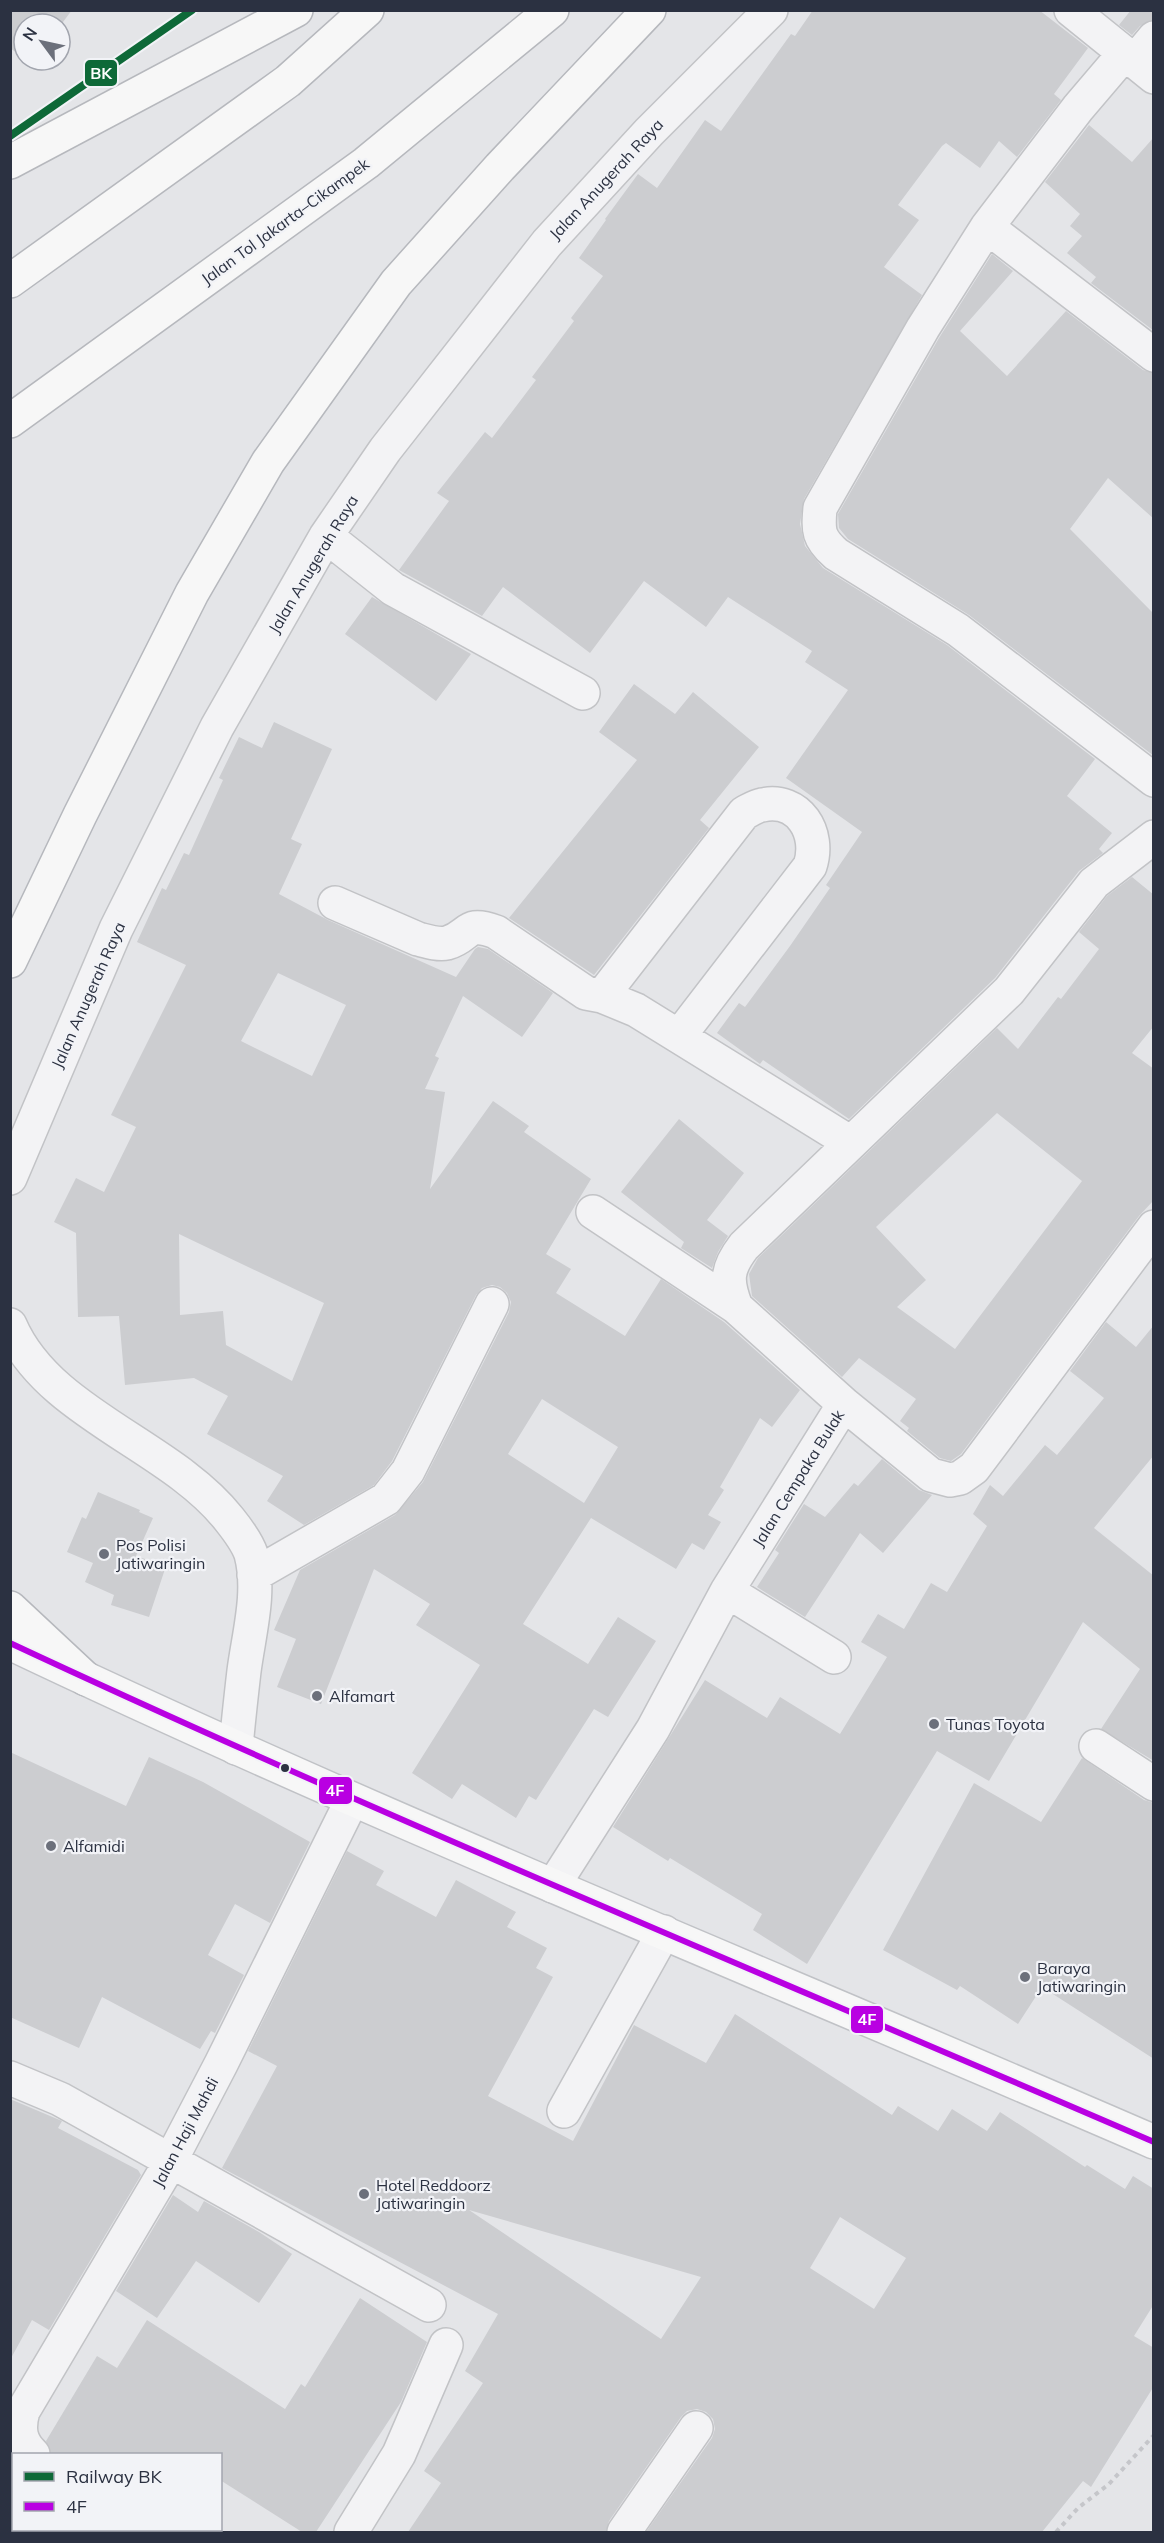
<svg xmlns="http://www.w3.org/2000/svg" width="1164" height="2543" font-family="Mulish,sans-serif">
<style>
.building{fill:#cccdd0;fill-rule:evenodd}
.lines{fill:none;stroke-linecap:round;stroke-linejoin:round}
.minor-casing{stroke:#c2c3c6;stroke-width:36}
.major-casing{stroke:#c0c2c6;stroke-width:36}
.highway-casing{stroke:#b6b8bd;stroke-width:36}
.path{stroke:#c5c6ca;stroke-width:4;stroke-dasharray:4.5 4.5;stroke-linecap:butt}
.minor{stroke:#f3f3f5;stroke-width:33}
.major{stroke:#f7f7f7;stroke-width:33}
.highway{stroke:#f7f7f7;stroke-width:33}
.bus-1-casing{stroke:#f2f3f7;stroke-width:10}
.bus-1{stroke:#b900e2;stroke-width:6}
.rail-1-casing{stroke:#f2f3f7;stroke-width:12}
.rail-1{stroke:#0e6938;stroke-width:8}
.poi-dot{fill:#6c707b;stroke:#f2f3f7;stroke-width:2}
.bus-dot{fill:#2b3141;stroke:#f2f3f7;stroke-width:2}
.labels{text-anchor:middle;stroke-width:4.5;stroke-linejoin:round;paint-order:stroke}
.street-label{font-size:16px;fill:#2b3141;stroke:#f2f3f7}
.poi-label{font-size:16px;fill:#2b3141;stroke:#f2f3f7;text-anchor:start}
.line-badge{stroke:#f2f3f7;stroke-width:2}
.badge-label{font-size:16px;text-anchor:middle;font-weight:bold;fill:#fff}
</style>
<rect width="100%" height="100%" fill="#e4e5e8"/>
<path class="building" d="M 10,10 L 72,10 L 60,26 L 60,24 L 24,24 L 24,58 L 10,48 Z
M 813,10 L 1039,10 L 1088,48 L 1054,94 L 1061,100 L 1017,157 L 999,141 L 980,168 L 946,143 L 942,146 L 898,205 L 919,220 L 884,267 L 922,295 L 804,499 L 800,524 L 805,546 L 823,568 L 947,645 L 1095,759 L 1067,796 L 1112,833 L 1099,849 L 1103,853 L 1079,871 L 995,978 L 849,1119 L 763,1060 L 760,1064 L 717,1033 L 739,1003 L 745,1007 L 790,946 L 830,888 L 826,885 L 862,832 L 786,778 L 848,690 L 805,662 L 812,651 L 728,597 L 706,627 L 644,581 L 590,653 L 503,587 L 482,616 L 399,570 L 449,501 L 437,493 L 485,432 L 492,438 L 536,380 L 532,377 L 574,321 L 571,318 L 603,276 L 579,258 L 606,220 L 605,219 L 638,174 L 657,188 L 705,120 L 721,131 L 791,34 L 795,36 Z
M 1131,10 L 1154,10 L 1154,20 L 1140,26 L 1132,35 L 1119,25 Z
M 1089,125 L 1132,162 L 1154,137 L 1154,331 L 1091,283 L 1096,277 L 1067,253 L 1082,236 L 1070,226 L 1080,214 L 1045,182 Z
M 992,254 L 1013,271 L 960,331 L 1007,376 L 1066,311 L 1143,370 L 1154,373 L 1154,519 L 1108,478 L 1070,529 L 1154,614 L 1154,756 L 969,615 L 848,539 L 839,528 L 838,514 L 939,338 Z
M 372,597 L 471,654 L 436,701 L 345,634 Z
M 634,684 L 675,714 L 693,692 L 759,747 L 700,820 L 709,828 L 594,975 L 509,918 L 637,760 L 599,732 Z
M 274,722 L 332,749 L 291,839 L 302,844 L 279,894 L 328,920 L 456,977 L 475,949 L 478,947 L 488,949 L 553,993 L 522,1037 L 463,996 L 435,1056 L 439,1058 L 425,1089 L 445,1092 L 430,1189 L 493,1101 L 529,1126 L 524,1132 L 591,1179 L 546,1254 L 571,1269 L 556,1293 L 625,1336 L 661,1279 L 724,1322 L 800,1390 L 772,1427 L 760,1418 L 720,1487 L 724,1490 L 708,1515 L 721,1522 L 704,1550 L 692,1543 L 676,1569 L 591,1518 L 523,1624 L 588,1664 L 618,1617 L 656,1641 L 608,1717 L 594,1709 L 536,1800 L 529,1796 L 516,1818 L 462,1784 L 452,1799 L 412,1773 L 480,1665 L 416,1625 L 430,1604 L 374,1569 L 321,1704 L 277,1687 L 296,1639 L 274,1630 L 300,1570 L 395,1515 L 423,1482 L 509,1312 L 511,1302 L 507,1293 L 500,1287 L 492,1285 L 482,1288 L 476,1295 L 392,1461 L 374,1485 L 304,1525 L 267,1501 L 283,1476 L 207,1434 L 228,1396 L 194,1378 L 125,1385 L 119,1316 L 78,1317 L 76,1233 L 54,1222 L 76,1178 L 104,1192 L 136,1127 L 111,1115 L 186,965 L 137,942 L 162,888 L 166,890 L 184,853 L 189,855 L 223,780 L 219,778 L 239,737 L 262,748 ZM 278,973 L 346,1005 L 312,1076 L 241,1041 ZM 179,1234 L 324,1303 L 292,1381 L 226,1345 L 223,1311 L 180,1315 ZM 542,1399 L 618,1447 L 584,1503 L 508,1454 Z
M 1132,877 L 1154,895 L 1154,1026 L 1132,1053 L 1154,1069 L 1154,1200 L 1139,1216 L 961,1454 L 951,1461 L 940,1458 L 907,1431 L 909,1428 L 900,1421 L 916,1399 L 859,1358 L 842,1377 L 752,1296 L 749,1274 L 758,1258 L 997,1028 L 1018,1049 L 1058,997 L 1061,999 L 1099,949 L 1079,932 L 1107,896 ZM 997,1113 L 1082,1181 L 955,1349 L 897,1307 L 926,1280 L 876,1227 Z
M 679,1119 L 744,1173 L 707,1220 L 728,1236 L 718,1252 L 712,1268 L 681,1248 L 684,1242 L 621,1192 Z
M 1106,1322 L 1136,1347 L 1154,1325 L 1154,1455 L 1094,1528 L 1154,1576 L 1154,1761 L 1101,1729 L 1140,1669 L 1083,1622 L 989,1781 L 937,1751 L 807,1964 L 753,1930 L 762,1914 L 670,1858 L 668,1861 L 613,1827 L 705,1680 L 767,1718 L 780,1697 L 840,1734 L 887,1657 L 861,1642 L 878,1614 L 904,1629 L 931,1583 L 947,1592 L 987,1526 L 973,1514 L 990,1485 L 1003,1496 L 1045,1445 L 1057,1455 L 1104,1398 L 1070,1371 Z
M 882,1459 L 919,1490 L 932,1495 L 883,1553 L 860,1533 L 805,1617 L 757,1587 L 779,1553 L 775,1550 L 804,1504 L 825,1517 L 854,1483 L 858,1486 Z
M 98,1492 L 140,1510 L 139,1512 L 153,1518 L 136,1556 L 166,1566 L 149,1617 L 111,1605 L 114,1595 L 85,1582 L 93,1563 L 67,1552 L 82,1517 L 86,1519 Z
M 10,1752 L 126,1806 L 149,1757 L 203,1782 L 310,1842 L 270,1923 L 235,1904 L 208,1955 L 244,1975 L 215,2033 L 211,2031 L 200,2049 L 102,1997 L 79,2048 L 10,2017 Z
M 1082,1758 L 1144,1800 L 1154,1803 L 1154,2059 L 1042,1987 L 1018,2024 L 960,1986 L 957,1990 L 883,1950 L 974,1783 L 1041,1822 Z
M 347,1851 L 384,1871 L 376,1885 L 436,1917 L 456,1880 L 516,1912 L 507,1927 L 547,1948 L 536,1968 L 553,1977 L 488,2096 L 573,2141 L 634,2025 L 706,2063 L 735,2014 L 892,2115 L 898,2106 L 938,2131 L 952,2109 L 987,2131 L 1000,2112 L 1085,2167 L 1087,2165 L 1125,2189 L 1133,2176 L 1154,2189 L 1154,2304 L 1134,2336 L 1154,2348 L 1154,2386 L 1091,2487 L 1083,2481 L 1042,2532 L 646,2532 L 712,2438 L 715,2429 L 713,2419 L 706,2412 L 697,2409 L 687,2411 L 681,2417 L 609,2521 L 606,2532 L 408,2532 L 441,2483 L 424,2471 L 483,2383 L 465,2371 L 498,2314 L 222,2168 L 277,2066 L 248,2051 ZM 469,2210 L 701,2277 L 661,2339 ZM 840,2217 L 906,2258 L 874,2309 L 810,2268 Z
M 10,2099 L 62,2121 L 58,2128 L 138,2170 L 141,2175 L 49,2330 L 32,2320 L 10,2360 Z
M 173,2195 L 198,2212 L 204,2201 L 259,2232 L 292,2254 L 259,2303 L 196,2261 L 157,2318 L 116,2291 Z
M 360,2298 L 427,2342 L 401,2402 L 316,2532 L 302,2532 L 220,2480 L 220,2454 L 51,2454 L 46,2441 L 97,2356 L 117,2368 L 147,2320 L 285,2409 L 301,2384 L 305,2387 Z"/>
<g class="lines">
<defs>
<path id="minor" d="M 1071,10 L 1154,77
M 1124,54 L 1078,108 L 987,227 L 923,328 L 820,508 C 818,531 818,538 836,554 L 958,630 L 1154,780
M 1134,62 L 1154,38
M 987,227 L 1154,355
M 326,536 L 393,589 L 583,693
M 1154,837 L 1094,883 L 1009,991 L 744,1246 C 726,1269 726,1281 736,1307 L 844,1404 L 931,1475 L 950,1480 L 960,1478 L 974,1468 L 1154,1227
M 335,903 L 418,939 C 426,941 438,945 447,943 C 471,936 464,920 496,932 L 586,993 L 602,996 L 636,1010 L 851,1143
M 602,996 L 744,813 C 750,810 756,806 762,805 C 799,797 821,833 810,866 L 680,1035
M 10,1178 L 116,929 L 217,727 L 326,536 L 385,450 L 547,243 L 649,132 L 771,10
M 593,1212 L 736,1307
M 10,1325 C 48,1414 171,1445 229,1519 C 237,1529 247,1542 251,1554 C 261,1592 249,1633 244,1671 C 241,1697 238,1723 236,1748
M 254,1575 L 386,1499 L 408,1471 L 492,1304
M 727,1591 L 834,1657
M 1096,1746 L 1154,1784
M 553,1886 L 653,1729 L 727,1591 L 844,1404
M 10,2078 L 60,2099 L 429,2305
M 564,2111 L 664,1932
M 33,2454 C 20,2442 18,2429 23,2411 L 164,2173 L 221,2064 L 352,1800
M 10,2516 L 14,2512
M 351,2532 L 399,2454 L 446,2345
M 624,2532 L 696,2428"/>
<path id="major" d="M 10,1643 C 386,1822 772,1976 1154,2142"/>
<path id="highway" d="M 10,162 L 296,10
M 10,281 L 288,81 L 367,10
M 10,421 L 366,163 L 552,10
M 10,961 L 80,815 L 192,593 L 268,462 L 396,283 L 500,167 L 649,10
M 10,1608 L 86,1679"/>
</defs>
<use href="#minor" class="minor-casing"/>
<use href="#major" class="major-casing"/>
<use href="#highway" class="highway-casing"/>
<path class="path" d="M 1056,2532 L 1078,2508 L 1109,2484 L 1154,2435"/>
<use href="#minor" class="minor"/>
<use href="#major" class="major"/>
<use href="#highway" class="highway"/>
<defs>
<path id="bus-1" d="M 10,1643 C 387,1819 772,1977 1154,2142"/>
</defs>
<use href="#bus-1" class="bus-1-casing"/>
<use href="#bus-1" class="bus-1"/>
<defs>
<path id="rail-1" d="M 10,136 L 192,10"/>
</defs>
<use href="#rail-1" class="rail-1-casing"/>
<use href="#rail-1" class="rail-1"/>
</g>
<g class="poi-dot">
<circle cx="104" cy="1554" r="6"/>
<circle cx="317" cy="1696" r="6"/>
<circle cx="934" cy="1724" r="6"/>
<circle cx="51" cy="1846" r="6"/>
<circle cx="1025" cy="1977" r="6"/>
<circle cx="364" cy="2194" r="6"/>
</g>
<circle class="bus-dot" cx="285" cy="1768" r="5"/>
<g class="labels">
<g class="street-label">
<text transform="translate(606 179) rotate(-47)" y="6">Jalan Anugerah Raya</text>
<text transform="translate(285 221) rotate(-36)" y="6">Jalan Tol Jakarta–Cikampek</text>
<text transform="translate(313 564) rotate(-59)" y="6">Jalan Anugerah Raya</text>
<text transform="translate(88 995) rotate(-66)" y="6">Jalan Anugerah Raya</text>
<text transform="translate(798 1478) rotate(-58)" y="6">Jalan Cempaka Bulak</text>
<text transform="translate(185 2132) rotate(-62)" y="6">Jalan Haji Mahdi</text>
</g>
<g class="poi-label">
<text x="116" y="1551">Pos Polisi<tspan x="116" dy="18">Jatiwaringin</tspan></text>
<text x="329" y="1702">Alfamart</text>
<text x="946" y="1730">Tunas Toyota</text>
<text x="63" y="1852">Alfamidi</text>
<text x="1037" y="1974">Baraya<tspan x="1037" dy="18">Jatiwaringin</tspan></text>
<text x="376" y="2191">Hotel Reddoorz<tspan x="376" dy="18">Jatiwaringin</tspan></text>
</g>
</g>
<g class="line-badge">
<rect x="84" y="59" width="34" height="28" rx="6" fill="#0e6938"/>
<rect x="318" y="1776" width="35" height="29" rx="6" fill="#b900e2"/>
<rect x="850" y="2005" width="34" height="29" rx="6" fill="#b900e2"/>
</g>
<g class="badge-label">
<text x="101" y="79">BK</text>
<text x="335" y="1796">4F</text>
<text x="867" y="2025">4F</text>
</g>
<rect width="1164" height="2543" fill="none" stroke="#2b3141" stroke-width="24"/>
<rect x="12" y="2453" width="210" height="78" fill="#f2f3f7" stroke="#a2a5ae" stroke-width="1.5"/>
<rect x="24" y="2472" width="30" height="9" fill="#0e6938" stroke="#a2a5ae" stroke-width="1.5"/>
<text x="66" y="2483" font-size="18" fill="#2b3141">Railway BK</text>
<rect x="24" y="2502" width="30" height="9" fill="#b900e2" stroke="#a2a5ae" stroke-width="1.5"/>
<text x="66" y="2513" font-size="18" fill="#2b3141">4F</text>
<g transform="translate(42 42) rotate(303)"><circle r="28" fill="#f2f3f7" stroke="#a2a5ae" stroke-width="1.5"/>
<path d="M0-4.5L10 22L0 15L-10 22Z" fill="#6c707b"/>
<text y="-9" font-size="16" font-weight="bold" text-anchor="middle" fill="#2b3141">N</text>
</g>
</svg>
